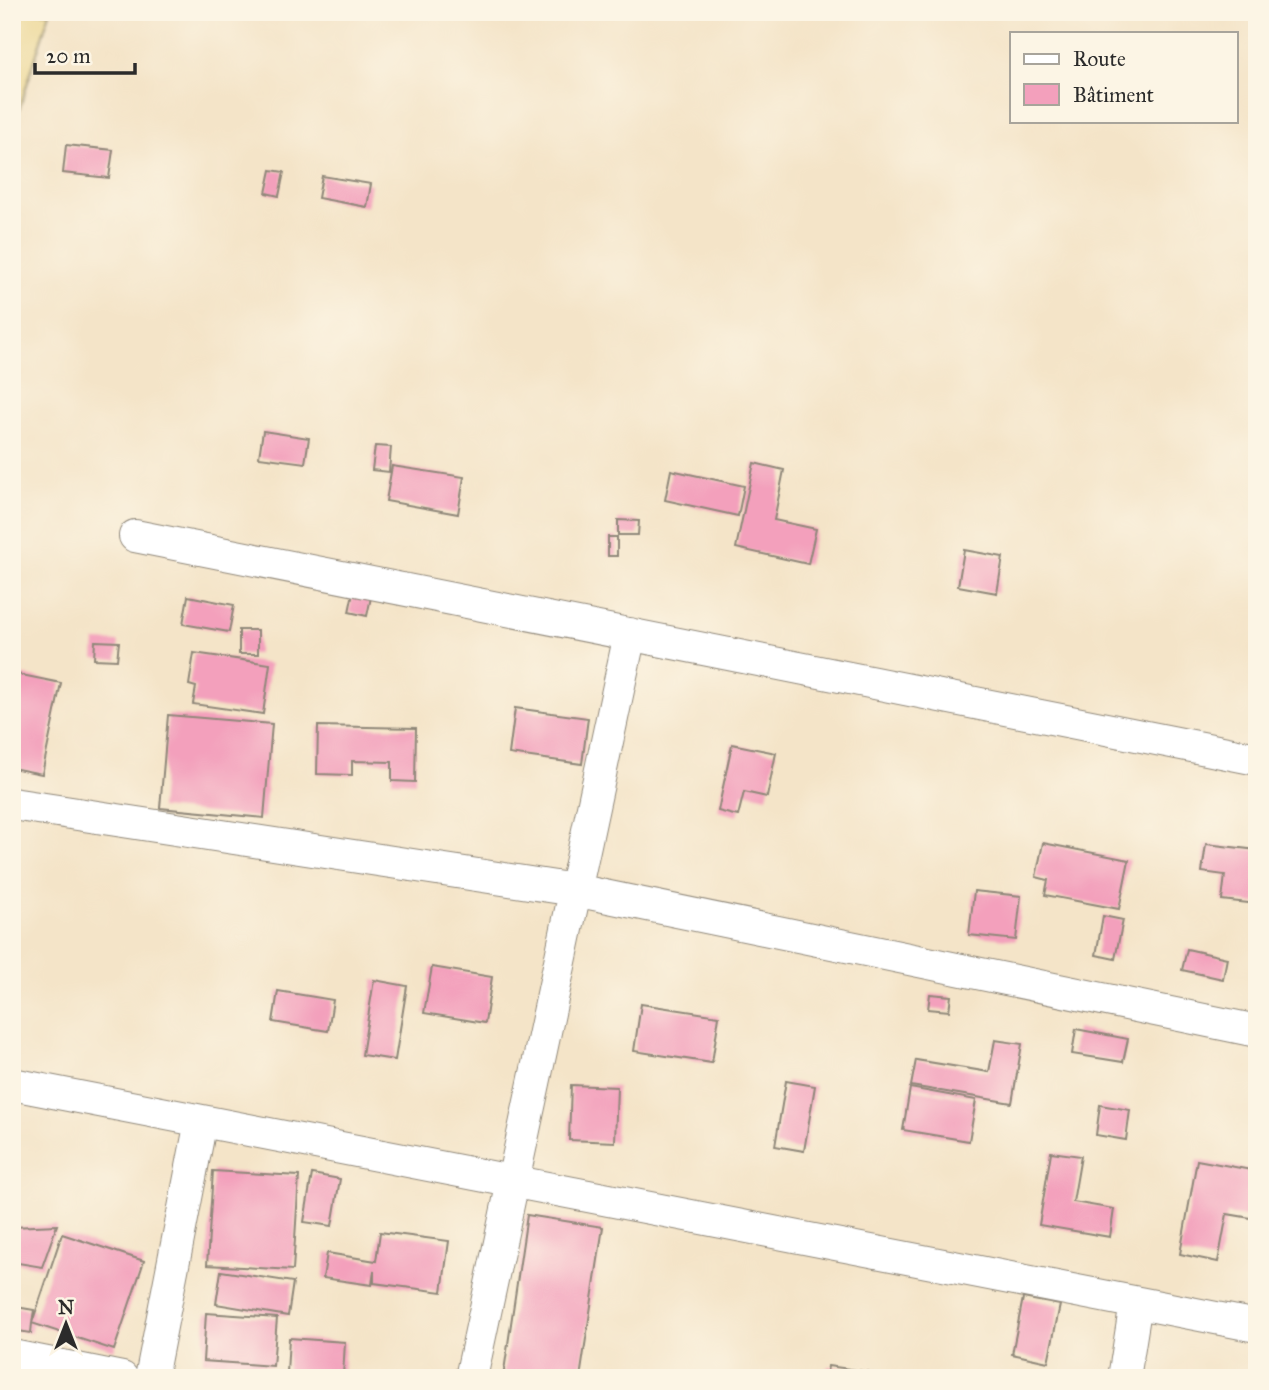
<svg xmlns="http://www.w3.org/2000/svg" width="1269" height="1390" font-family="'IM FELL Great Primer',serif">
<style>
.sand{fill:#eeda9e;stroke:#8c8264;stroke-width:2}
.building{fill:#f3a0bc}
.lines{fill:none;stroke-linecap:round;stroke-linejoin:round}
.minor-casing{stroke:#90887a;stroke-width:34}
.minor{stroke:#fff;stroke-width:32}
</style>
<rect width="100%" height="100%" fill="#fcf5e5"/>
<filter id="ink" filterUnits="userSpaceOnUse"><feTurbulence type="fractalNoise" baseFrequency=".0143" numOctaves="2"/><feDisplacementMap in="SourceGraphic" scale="14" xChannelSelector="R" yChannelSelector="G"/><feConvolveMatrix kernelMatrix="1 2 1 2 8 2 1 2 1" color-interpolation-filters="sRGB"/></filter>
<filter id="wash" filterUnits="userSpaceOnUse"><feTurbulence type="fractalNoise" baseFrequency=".00686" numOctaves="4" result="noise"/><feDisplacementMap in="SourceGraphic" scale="28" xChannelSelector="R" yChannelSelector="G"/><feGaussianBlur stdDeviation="1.57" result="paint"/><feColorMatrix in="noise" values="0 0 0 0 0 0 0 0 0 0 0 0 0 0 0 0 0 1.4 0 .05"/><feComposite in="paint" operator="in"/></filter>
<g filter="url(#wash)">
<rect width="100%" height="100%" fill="#f4e4c8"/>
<path class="sand" d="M 12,12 L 50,12 L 12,132 Z"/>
<g id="blocks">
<path class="building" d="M 66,145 L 113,150 L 109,178 L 63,173 Z
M 271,170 L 284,172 L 279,196 L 266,193 Z
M 322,176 L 371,184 L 367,207 L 318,198 Z
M 263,431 L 309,438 L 305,463 L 259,457 Z
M 375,446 L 391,447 L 389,472 L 372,470 Z
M 754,463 L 784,470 L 774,520 L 816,529 L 808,564 L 736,548 Z
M 392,466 L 464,477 L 458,514 L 386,501 Z
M 671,470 L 744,486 L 738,516 L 665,500 Z
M 618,520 L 639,521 L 638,535 L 618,535 Z
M 608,537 L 617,537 L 617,556 L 608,556 Z
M 964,550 L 1003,557 L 997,593 L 958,586 Z
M 353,593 L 371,597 L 367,616 L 349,612 Z
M 188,596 L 234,605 L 229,632 L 183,624 Z
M 239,630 L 258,630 L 258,654 L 239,654 Z
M 95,641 L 119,642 L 117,660 L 94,659 Z
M 194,653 L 270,664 L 263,714 L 193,704 L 196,687 L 189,685 Z
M 12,673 L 61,683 L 42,774 L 12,768 Z
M 515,708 L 588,718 L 582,764 L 509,754 Z
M 168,715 L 272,724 L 264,818 L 160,808 Z
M 318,726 L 416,728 L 415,782 L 392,781 L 392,762 L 352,761 L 352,775 L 317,774 Z
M 732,744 L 776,753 L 767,797 L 744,792 L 738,816 L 718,811 Z
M 1043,843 L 1129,860 L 1119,909 L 1045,895 L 1048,880 L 1036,877 Z
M 1206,844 L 1257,850 L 1257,904 L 1222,900 L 1225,875 L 1202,872 Z
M 974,891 L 1021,896 L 1016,940 L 969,935 Z
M 1103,916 L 1123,920 L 1115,959 L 1096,955 Z
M 1187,949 L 1227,958 L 1223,979 L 1182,970 Z
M 432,967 L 492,977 L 485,1023 L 424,1013 Z
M 374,980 L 407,986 L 395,1060 L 362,1055 Z
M 278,991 L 333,1000 L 328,1031 L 273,1022 Z
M 930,994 L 951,996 L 949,1011 L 928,1009 Z
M 641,1004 L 719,1016 L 712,1063 L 634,1051 Z
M 1076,1029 L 1128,1039 L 1123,1062 L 1072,1054 Z
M 995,1040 L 1022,1044 L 1012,1103 L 911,1086 L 916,1060 L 989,1072 Z
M 786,1081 L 815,1086 L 804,1151 L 775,1146 Z
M 571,1085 L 617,1087 L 615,1142 L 569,1140 Z
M 910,1088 L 976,1100 L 969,1141 L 903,1130 Z
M 1100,1105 L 1130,1110 L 1126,1140 L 1096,1135 Z
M 1051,1152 L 1081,1156 L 1073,1202 L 1114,1209 L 1110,1237 L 1039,1225 Z
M 1197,1160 L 1257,1171 L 1257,1219 L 1227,1214 L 1218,1262 L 1180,1254 Z
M 213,1171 L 299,1176 L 293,1270 L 207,1265 Z
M 312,1174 L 340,1179 L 332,1226 L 304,1222 Z
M 527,1215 L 603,1227 L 580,1378 L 503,1378 Z
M 57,1225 L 42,1267 L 12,1262 L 12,1227 Z
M 380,1232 L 449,1241 L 442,1292 L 374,1283 L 374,1271 L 372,1285 L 323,1278 L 327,1253 L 376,1261 Z
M 62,1234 L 144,1261 L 114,1350 L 32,1323 L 31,1333 L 12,1330 L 16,1307 L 34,1310 L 32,1323 Z
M 221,1271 L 293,1282 L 288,1316 L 216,1304 Z
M 1023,1298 L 1060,1305 L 1048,1362 L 1012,1354 Z
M 206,1313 L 277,1318 L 273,1366 L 203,1361 Z
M 289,1338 L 345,1342 L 343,1376 L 287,1373 Z
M 828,1366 L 871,1372 L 870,1378 L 826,1378 Z"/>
</g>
</g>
<g filter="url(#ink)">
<use href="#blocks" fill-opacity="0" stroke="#90887a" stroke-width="2"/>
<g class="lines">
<defs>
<path id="minor" d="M 135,536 L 1257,759
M 12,804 L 575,890 L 1257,1031
M 12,1084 L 1257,1326
M 12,1356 L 122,1378
M 151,1378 L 201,1121
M 471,1378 L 630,634
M 1124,1378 L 1136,1303"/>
</defs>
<use href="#minor" class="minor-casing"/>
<use href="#minor" class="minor"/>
</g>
</g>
<rect width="1269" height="1390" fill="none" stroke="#fcf5e5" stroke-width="42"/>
<rect x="1010" y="32" width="228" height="91" fill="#fcf5e5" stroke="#a8a49b" stroke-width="2"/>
<rect x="1024" y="54" width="35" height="10" fill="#ffffff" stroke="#a8a49b" stroke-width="2"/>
<text x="1073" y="66" font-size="21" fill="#2b2b2b">Route</text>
<rect x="1024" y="84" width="35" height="21" fill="#f3a0bc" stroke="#a8a49b" stroke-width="2"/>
<text x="1073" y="102" font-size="21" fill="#2b2b2b">Bâtiment</text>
<g transform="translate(66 1324)" stroke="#fcf5e5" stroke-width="5" paint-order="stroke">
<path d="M0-5L12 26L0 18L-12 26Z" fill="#2b2b2b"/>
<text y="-10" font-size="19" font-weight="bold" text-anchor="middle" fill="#2b2b2b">N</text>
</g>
<path d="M35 63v10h100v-10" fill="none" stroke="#2b2b2b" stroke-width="3.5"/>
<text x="46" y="63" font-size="21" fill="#2b2b2b" stroke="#fcf5e5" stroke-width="5" paint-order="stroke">20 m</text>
</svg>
